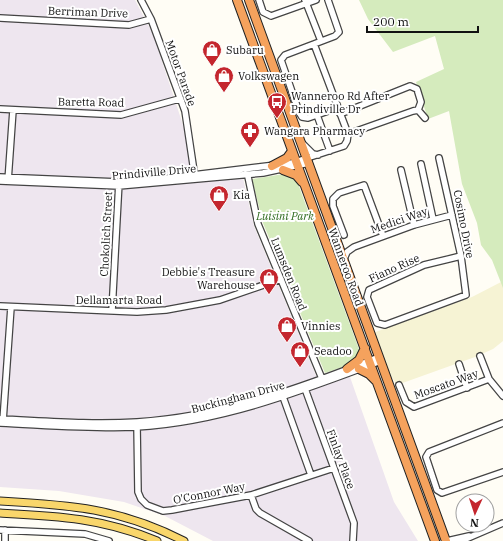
<svg xmlns="http://www.w3.org/2000/svg" width="503" height="541" font-family="'IBM Plex Serif',serif">
<style>
.industrial{fill:#eee6ef}
.farmland{fill:#f6f3d4}
.green{fill:#d5ebbd}
.lines{fill:none;stroke-linecap:round;stroke-linejoin:round}
.minor-casing{stroke:#444;stroke-width:8}
.major-casing{stroke:#222;stroke-width:9}
.highway-casing{stroke:#222;stroke-width:10}
.minor{stroke:#fff;stroke-width:5.5}
.major{stroke:#f9d66b;stroke-width:7}
.highway{stroke:#f5a25d;stroke-width:8}
.labels{text-anchor:middle;stroke-width:4;stroke-linejoin:round;paint-order:stroke}
.street-label{font-size:11px;fill:#111;stroke:#fff}
.poi-label{font-size:11px;fill:#111;stroke:#fff;text-anchor:start}
.park-label{font-size:11px;font-style:italic;fill:#2f6b1f;stroke:#fff}
</style>
<rect width="100%" height="100%" fill="#fffdf5"/>
<path class="industrial" d="M 0,0 L 135,0 L 153,34 L 184,128 L 194,182 L 243,178 L 254,226 L 317,378 L 345,369 L 350,377 L 394,502 L 418,541 L 213,541 L 165,516 L 124,502 L 59,491 L 0,487 Z"/>
<path class="farmland" d="M 503,281 L 503,341 L 493,349 L 475,357 L 397,385 L 381,361 L 370,334 L 472,297 Z"/>
<path class="green" d="M 359,0 L 503,0 L 503,288 L 492,260 L 481,245 L 477,223 L 462,184 L 449,111 L 428,119 L 416,82 L 444,69 L 435,36 L 393,52 L 368,19 Z
M 293,170 L 363,360 L 325,373 L 263,223 L 252,179 L 284,174 Z"/>
<g class="lines">
<defs>
<path id="minor" d="M 141,0 L 151,19 L 185,111 L 195,178
M 259,0 L 263,12 L 271,16 L 316,0
M 305,0 L 321,41
M 0,18 L 129,25 L 151,19
M 314,44 L 285,55 L 281,60 L 299,112 L 302,117 L 308,118 L 337,108
M 0,109 L 121,115 L 179,99
M 340,114 L 410,86 L 417,89 L 421,102 L 418,110
M 317,115 L 330,151
M 348,134 L 413,111 L 418,110 L 425,118
M 303,144 L 313,154 L 318,155
M 439,158 L 461,256 L 466,295 L 385,325 L 377,323 L 367,297 L 369,290 L 424,265 L 461,256
M 421,164 L 433,219
M 401,170 L 414,225
M 247,172 L 258,224 L 323,381
M 0,177 L 119,182 L 152,180 L 292,163 L 344,146 L 347,141 L 348,134 L 314,44 L 335,36 L 339,32 L 328,0
M 0,181 L 119,186 L 263,173 L 309,163
M 8,181 L 13,110
M 344,235 L 333,206 L 333,199 L 339,193 L 364,185 L 383,236
M 344,259 L 347,252 L 354,247 L 414,225 L 452,215
M 0,306 L 137,312 L 166,310 L 220,300 L 281,279
M 112,311 L 119,182
M 480,356 L 489,379 L 503,396
M 459,364 L 467,388
M 399,385 L 406,402 L 414,407 L 489,379
M 304,386 L 354,523 L 353,541
M 282,394 L 311,475
M 0,419 C 45,421 91,425 137,422 C 221,417 301,388 379,357
M 3,421 L 11,307
M 0,423 C 45,425 91,429 136,427 C 222,422 301,391 381,361
M 503,423 L 429,452 L 426,457 L 437,490 L 442,493 L 503,472
M 137,425 L 138,492 L 141,499 L 147,505 L 163,511 L 172,510 L 251,495 L 334,468
M 251,495 L 256,509 L 260,513 L 309,541
M 0,530 L 85,534 L 109,541
M 5,541 L 5,530
M 447,541 L 469,536
M 461,541 L 503,523"/>
<path id="major" d="M 0,501 C 71,505 119,508 184,541
M 0,513 C 58,516 103,518 157,541"/>
<path id="highway" d="M 237,0 L 435,541
M 249,0 L 446,541
M 272,166 L 287,158 L 292,151
M 283,170 L 296,175 L 302,182
M 347,369 L 359,360 L 365,348
M 359,369 L 369,374 L 376,381"/>
</defs>
<use href="#minor" class="minor-casing"/>
<use href="#major" class="major-casing"/>
<use href="#highway" class="highway-casing"/>
<use href="#minor" class="minor"/>
<use href="#major" class="major"/>
<use href="#highway" class="highway"/>
</g>
<defs>
<symbol id="shop-pin" viewBox="-11 -11 22 30"><path d="M0 17L-7.5 6A9.5 9.5 0 1 1 7.5 6Z" fill="#c4262e" stroke="#fff"/><path d="M-5-2.5h2.3a2.7 3.5 0 0 1 5.4 0H5L5.5 6h-11ZM-1.5-2.5h3a1.5 2.3 0 0 0-3 0Z" fill="#fff"/></symbol>
<symbol id="bus-pin" viewBox="-11 -11 22 30"><path d="M0 17L-7.5 6A9.5 9.5 0 1 1 7.5 6Z" fill="#c4262e" stroke="#fff"/><path d="M-5-6H5V4H4V6H2V4H-2V6H-4V4H-5ZM-3.5-4V0h7V-4ZM-3.5 1.2v1.5H-2V1.2ZM2 1.2v1.5H3.5V1.2Z" fill="#fff"/></symbol>
<symbol id="pharmacy-pin" viewBox="-11 -11 22 30"><path d="M0 17L-7.5 6A9.5 9.5 0 1 1 7.5 6Z" fill="#c4262e" stroke="#fff"/><path d="M-2-6h4v4h4v4h-4v4h-4v-4h-4v-4h4Z" fill="#fff"/></symbol>
</defs>
<g fill-rule="evenodd">
<use href="#shop-pin" x="201" y="39" width="22" height="30"/>
<use href="#shop-pin" x="213" y="65" width="22" height="30"/>
<use href="#bus-pin" x="266" y="91" width="22" height="30"/>
<use href="#pharmacy-pin" x="239" y="120" width="22" height="30"/>
<use href="#shop-pin" x="208" y="184" width="22" height="30"/>
<use href="#shop-pin" x="258" y="267" width="22" height="30"/>
<use href="#shop-pin" x="276" y="315" width="22" height="30"/>
<use href="#shop-pin" x="289" y="340" width="22" height="30"/>
</g>
<g class="labels">
<g class="street-label">
<text transform="translate(88 12) rotate(2)" y="4">Berriman Drive</text>
<text transform="translate(181 73) rotate(70)" y="4">Motor Parade</text>
<text transform="translate(91 102) rotate(1)" y="4">Baretta Road</text>
<text transform="translate(154 172) rotate(-5)" y="4">Prindiville Drive</text>
<text transform="translate(399 220) rotate(-19)" y="4">Medici Way</text>
<text transform="translate(464 224) rotate(79)" y="4">Cosimo Drive</text>
<text transform="translate(106 234) rotate(-87)" y="4">Chokolich Street</text>
<text transform="translate(346 267) rotate(70)" y="4">Wanneroo Road</text>
<text transform="translate(394 268) rotate(-24)" y="4">Fiano Rise</text>
<text transform="translate(289 274) rotate(68)" y="4">Lumsden Road</text>
<text x="119" y="304">Dellamarta Road</text>
<text transform="translate(446 384) rotate(-20)" y="4">Moscato Way</text>
<text transform="translate(238 397) rotate(-15)" y="4">Buckingham Drive</text>
<text transform="translate(341 459) rotate(70)" y="4">Finlay Place</text>
<text transform="translate(209 493) rotate(-11)" y="4">O'Connor Way</text>
</g>
<g class="poi-label">
<text x="226" y="54">Subaru</text>
<text x="238" y="80">Volkswagen</text>
<text x="291" y="100">Wanneroo Rd After<tspan x="291" dy="13">Prindiville Dr</tspan></text>
<text x="264" y="135">Wangara Pharmacy</text>
<text x="233" y="199">Kia</text>
<text x="255" y="276" text-anchor="end">Debbie's Treasure<tspan x="255" dy="13">Warehouse</tspan></text>
<text x="301" y="330">Vinnies</text>
<text x="314" y="355">Seadoo</text>
</g>
<g class="park-label">
<text x="285" y="220">Luisini Park</text>
</g>
</g>
<g transform="translate(475 513) rotate(183)"><circle r="19" fill="#ffffff" stroke="#a0a0a0"/>
<path d="M0-3L7 15L0 10L-7 15Z" fill="#c4262e"/>
<text y="-6" font-size="11" font-weight="bold" text-anchor="middle" fill="#111111">N</text>
</g>
<path d="M367 26v6h111v-6" fill="none" stroke="#111111" stroke-width="2"/>
<text x="373" y="26" font-size="12" fill="#111111" stroke="#ffffff" stroke-width="3" paint-order="stroke">200 m</text>
</svg>
